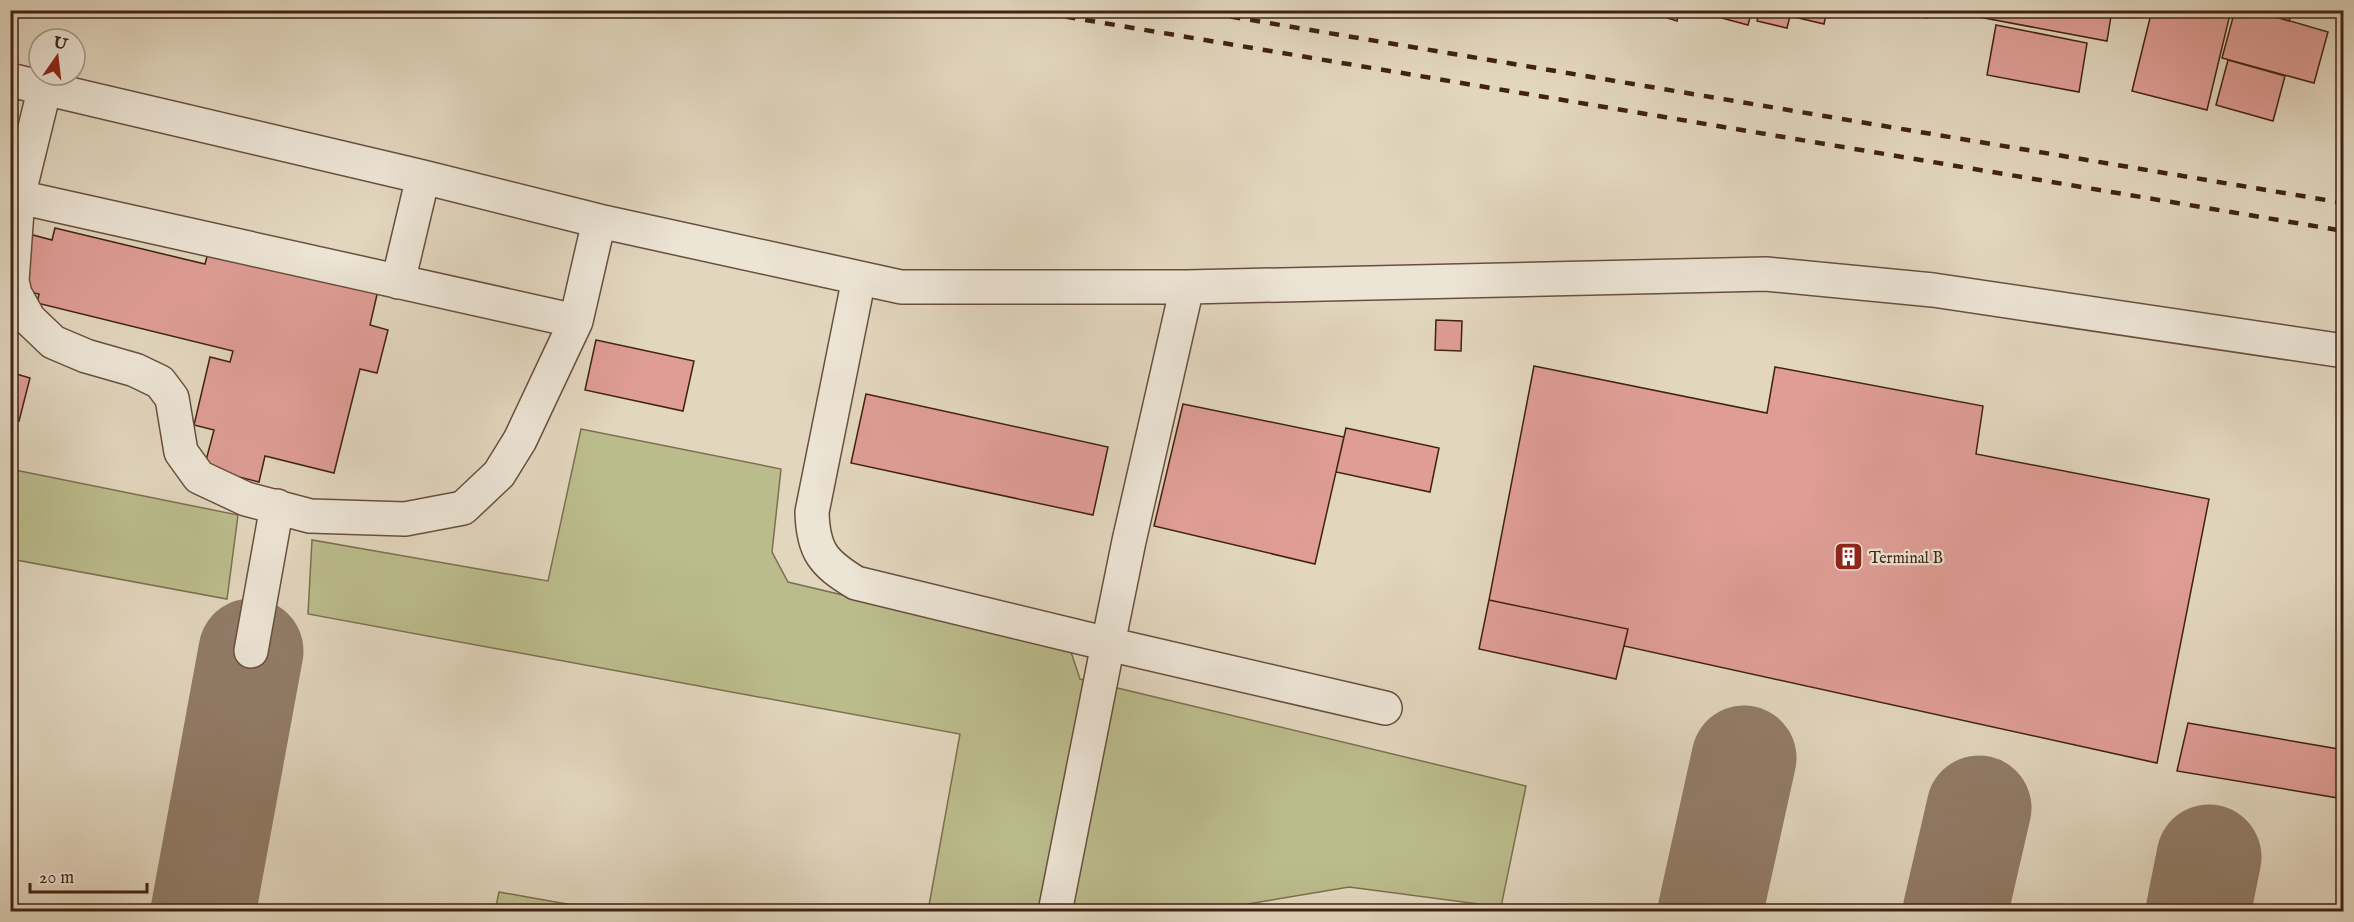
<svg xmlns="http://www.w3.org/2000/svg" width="2354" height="922" font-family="'IM FELL English',serif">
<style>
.green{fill:#bbbc8c;stroke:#7e6f50;stroke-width:1.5}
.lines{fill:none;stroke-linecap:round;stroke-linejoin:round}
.taxiway{stroke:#927c68;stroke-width:105}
.building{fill:#df9d95;stroke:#412213;stroke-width:1.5}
.minor-casing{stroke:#694f3e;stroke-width:36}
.minor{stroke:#ece4d5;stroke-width:33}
.rail{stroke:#412213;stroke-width:4.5;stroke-dasharray:10 10;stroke-linecap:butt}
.labels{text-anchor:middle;stroke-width:4.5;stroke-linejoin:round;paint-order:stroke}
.poi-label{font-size:16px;fill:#412213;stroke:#ece4d5;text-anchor:start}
</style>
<rect width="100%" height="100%" fill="#e2d6be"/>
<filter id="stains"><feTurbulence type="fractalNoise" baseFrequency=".00333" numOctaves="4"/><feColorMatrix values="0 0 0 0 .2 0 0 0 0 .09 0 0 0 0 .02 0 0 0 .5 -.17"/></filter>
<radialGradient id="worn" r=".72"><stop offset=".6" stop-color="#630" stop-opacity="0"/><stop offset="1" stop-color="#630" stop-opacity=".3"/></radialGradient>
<path class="green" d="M 581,429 L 781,469 L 772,552 L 788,582 L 1070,649 L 1080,679 L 1526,786 L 1501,907 L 1349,887 L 1248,904 L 1233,911 L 928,911 L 960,734 L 308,614 L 312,540 L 548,581 Z
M 10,469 L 238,515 L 227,599 L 11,559 Z
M 499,892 L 606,911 L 495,911 Z"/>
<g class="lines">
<path class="taxiway" d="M 203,912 L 251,651
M 1710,912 L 1744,758
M 1955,912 L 1979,808
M 2198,912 L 2209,857"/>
</g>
<path class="building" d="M 1642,10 L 1679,10 L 1677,21 Z
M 1704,10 L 1752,10 L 1748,25 L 1703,13 Z
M 1760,10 L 1827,10 L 1824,24 L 1790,16 L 1787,28 L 1757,21 Z
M 1895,10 L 1928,10 L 1927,18 Z
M 1957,10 L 2112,10 L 2107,41 L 1957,13 Z
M 2152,10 L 2231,10 L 2207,110 L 2132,91 Z
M 2235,10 L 2252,10 L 2328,32 L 2314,83 L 2222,58 Z
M 2252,10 L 2292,10 L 2289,21 Z
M 1996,25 L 2087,43 L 2079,92 L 1987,75 Z
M 2228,60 L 2285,76 L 2273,121 L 2216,105 Z
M 55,228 L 205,264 L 210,245 L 379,286 L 370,325 L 388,330 L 377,373 L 360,369 L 334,473 L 265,456 L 259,482 L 204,468 L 214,430 L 194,425 L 210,357 L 230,362 L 233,351 L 37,303 L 39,294 L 16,289 L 29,234 L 52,240 Z
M 1436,320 L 1462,321 L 1461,351 L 1435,350 Z
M 596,340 L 694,361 L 683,411 L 585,390 Z
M 1534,366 L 1767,413 L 1775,367 L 1983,406 L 1976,454 L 2209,499 L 2157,763 L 1624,646 L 1628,629 L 1489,600 Z
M 10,372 L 30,378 L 19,421 L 10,419 Z
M 866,394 L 1108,447 L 1093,515 L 851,463 Z
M 1183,404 L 1344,437 L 1315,564 L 1154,526 Z
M 1346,428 L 1439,448 L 1430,492 L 1336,472 Z
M 1489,600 L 1628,629 L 1616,679 L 1479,649 Z
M 2188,723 L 2344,750 L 2344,799 L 2177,771 Z"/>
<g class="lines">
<defs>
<path id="minor" d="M 10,80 L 423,177 L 599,221 L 901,287 L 1187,287 L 1766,274 L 1933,290 L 2344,351
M 45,87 L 18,197 L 12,281 L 15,294 L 29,319 L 53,342 L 86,356 L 135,370 L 160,382 L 172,398 L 181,452 L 199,477 L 246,499 L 310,516 L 405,519 L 463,508 L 499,474 L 520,440 L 576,321
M 10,195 L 576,321 L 599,221
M 859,278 L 812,512 C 813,551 823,563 856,583 L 1108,644 L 1129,541 L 1187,287
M 398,282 L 423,177
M 251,651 L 277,506
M 1055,912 L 1108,644 L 1385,708"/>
</defs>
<use href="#minor" class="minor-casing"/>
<use href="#minor" class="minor"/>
<path class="rail" d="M 1026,10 L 2344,231
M 1191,10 L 2344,203"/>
</g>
<defs>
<symbol id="building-square" viewBox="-11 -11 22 22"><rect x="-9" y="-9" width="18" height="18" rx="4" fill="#8f2418" stroke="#ece4d5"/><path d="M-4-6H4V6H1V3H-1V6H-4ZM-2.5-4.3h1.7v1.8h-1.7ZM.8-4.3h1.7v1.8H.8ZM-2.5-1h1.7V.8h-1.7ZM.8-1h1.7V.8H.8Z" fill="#fff"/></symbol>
</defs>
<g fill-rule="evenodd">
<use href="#building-square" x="1832" y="540" width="33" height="33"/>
</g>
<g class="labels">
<g class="poi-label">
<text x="1869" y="563">Terminal B</text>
</g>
</g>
<rect width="2354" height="922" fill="none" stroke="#e2d6be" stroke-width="36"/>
<rect x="12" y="12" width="2330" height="898" fill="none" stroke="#412213" stroke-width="3"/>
<rect x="18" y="18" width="2318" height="886" fill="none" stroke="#412213" stroke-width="1.5"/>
<g transform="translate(57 57) rotate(14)"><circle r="28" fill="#ece4d5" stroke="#a89687" stroke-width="1.5"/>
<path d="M0-4.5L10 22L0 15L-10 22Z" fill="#8f2418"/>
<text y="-9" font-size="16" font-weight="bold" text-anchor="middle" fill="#412213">U</text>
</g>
<path d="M30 883v9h117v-9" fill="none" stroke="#412213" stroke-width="3"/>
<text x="39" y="883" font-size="18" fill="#412213" stroke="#ece4d5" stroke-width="4.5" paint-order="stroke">20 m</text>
<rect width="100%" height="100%" filter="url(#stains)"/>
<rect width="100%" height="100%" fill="url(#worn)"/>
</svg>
